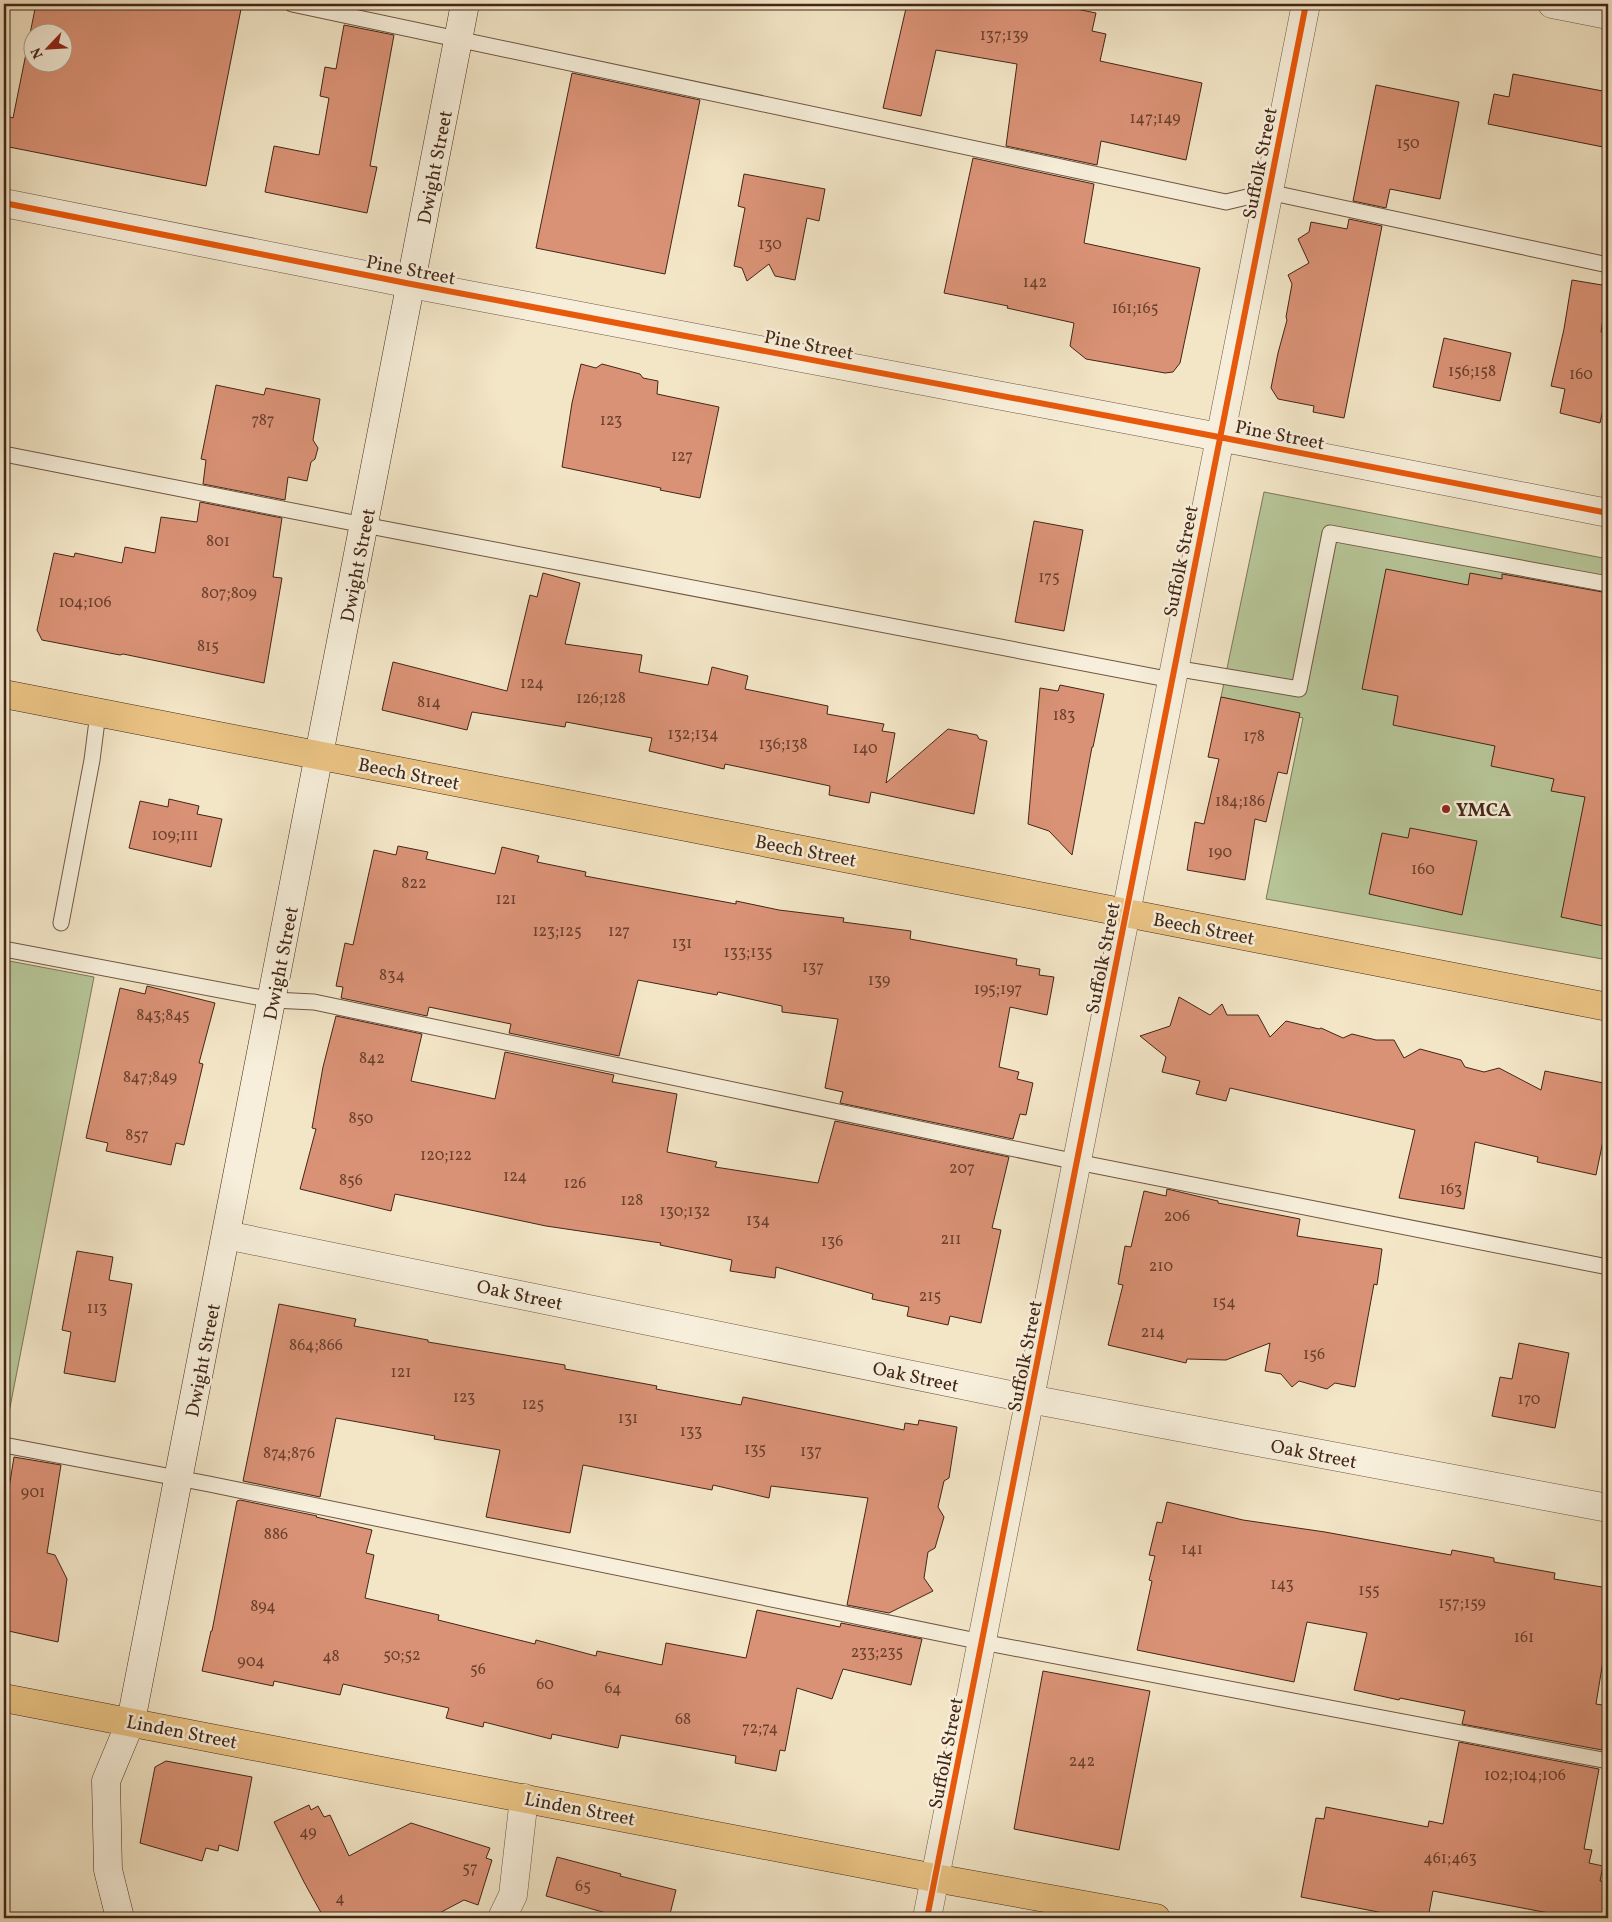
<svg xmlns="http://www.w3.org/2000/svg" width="1612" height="1922" font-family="Vollkorn,serif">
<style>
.green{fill:#b7c698;stroke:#7d7658}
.building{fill:#da9276;stroke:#432617;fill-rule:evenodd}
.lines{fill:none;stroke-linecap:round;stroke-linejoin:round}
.lane-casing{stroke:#6f5643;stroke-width:17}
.street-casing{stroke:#6f5643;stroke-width:29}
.secondary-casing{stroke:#432617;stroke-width:29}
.primary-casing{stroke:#432617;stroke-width:29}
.lane{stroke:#f7efdb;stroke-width:15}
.street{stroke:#f7efdb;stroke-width:28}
.secondary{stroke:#f7efdb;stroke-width:28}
.primary{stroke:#eac384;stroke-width:28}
.cycleway-casing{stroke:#f7efdb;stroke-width:9}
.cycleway{stroke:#e8590c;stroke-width:6}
.poi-dot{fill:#8f2418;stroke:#f7efdb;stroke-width:2}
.labels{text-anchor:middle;stroke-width:5;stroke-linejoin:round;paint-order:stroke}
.number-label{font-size:16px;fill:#69412f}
.street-label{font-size:19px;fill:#432617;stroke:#f7efdb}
.poi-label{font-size:19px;font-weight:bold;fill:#432617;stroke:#f7efdb;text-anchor:start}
</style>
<rect width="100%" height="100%" fill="#f3e6c7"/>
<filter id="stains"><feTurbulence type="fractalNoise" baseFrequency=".004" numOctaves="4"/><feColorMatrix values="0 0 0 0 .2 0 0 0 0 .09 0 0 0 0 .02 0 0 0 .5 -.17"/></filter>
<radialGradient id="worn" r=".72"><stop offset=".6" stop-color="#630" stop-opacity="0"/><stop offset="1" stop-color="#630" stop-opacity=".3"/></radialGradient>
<path class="green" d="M 1264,492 L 1608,559 L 1608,960 L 1266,899 L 1303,718 L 1221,697 Z
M 4,960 L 94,977 L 4,1438 Z"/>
<path class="building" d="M 36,4 L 242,4 L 206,186 L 4,146 L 4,115 L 13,118 ZM 32,32 L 62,32 L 62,62 L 32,62 Z
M 907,4 L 1052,4 L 1096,13 L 1092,31 L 1106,34 L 1100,61 L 1202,83 L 1186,160 L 1101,141 L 1097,165 L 1006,146 L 1017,64 L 936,50 L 921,116 L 883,108 Z
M 344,25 L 394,35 L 370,166 L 377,167 L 367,213 L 265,192 L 274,146 L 319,155 L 329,98 L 320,96 L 325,67 L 336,69 Z
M 572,73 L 700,100 L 665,274 L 536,248 Z
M 1513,74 L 1608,92 L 1608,148 L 1488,124 L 1494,94 L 1509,97 Z
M 1376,85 L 1459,102 L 1440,199 L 1390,189 L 1386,208 L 1353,201 Z
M 973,158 L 1094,184 L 1084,243 L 1200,268 L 1180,363 L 1173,372 L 1165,373 L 1086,359 L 1070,346 L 1074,323 L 1007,308 L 1008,306 L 944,293 Z
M 744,174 L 825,189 L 819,221 L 807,218 L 795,280 L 775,276 L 769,264 L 747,281 L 742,268 L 734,266 L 745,208 L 738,206 Z
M 1349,219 L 1382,226 L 1344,418 L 1313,412 L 1314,406 L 1278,399 L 1271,388 L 1278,353 L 1287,320 L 1286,317 L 1292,284 L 1288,275 L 1309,263 L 1298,239 L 1309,232 L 1311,222 L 1347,229 Z
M 1572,280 L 1608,286 L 1601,332 L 1608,334 L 1608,388 L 1600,423 L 1560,413 L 1565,389 L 1551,386 L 1564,329 Z
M 1444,338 L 1511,353 L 1500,401 L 1433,387 Z
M 581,364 L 596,368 L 602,364 L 640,374 L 643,378 L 658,381 L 657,394 L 719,407 L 700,498 L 660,490 L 661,488 L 562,467 L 572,403 Z
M 216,385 L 264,395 L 266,388 L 320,399 L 313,440 L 318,448 L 315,459 L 311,462 L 307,481 L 288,477 L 285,500 L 203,484 L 206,460 L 201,459 Z
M 200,502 L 282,518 L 273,577 L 282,578 L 264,683 L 123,654 L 120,655 L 42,640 L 37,630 L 54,553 L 74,557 L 75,553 L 122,563 L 125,547 L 155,553 L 161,517 L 197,522 Z
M 1034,521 L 1083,530 L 1064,631 L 1015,622 Z
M 1386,569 L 1468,585 L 1470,573 L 1502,579 L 1502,574 L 1608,593 L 1608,927 L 1561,917 L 1585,797 L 1551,791 L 1554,779 L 1491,766 L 1495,746 L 1393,725 L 1398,696 L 1362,689 Z
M 543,573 L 580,583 L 565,644 L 642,655 L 639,672 L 708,685 L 712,667 L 748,676 L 745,689 L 828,706 L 827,714 L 884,724 L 882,731 L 895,733 L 886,783 L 948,729 L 977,735 L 979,739 L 987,741 L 974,814 L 871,792 L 869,803 L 829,795 L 830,786 L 725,764 L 724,769 L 649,751 L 652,738 L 566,722 L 565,727 L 472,712 L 467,730 L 382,710 L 393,662 L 507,691 L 530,595 L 537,597 Z
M 1060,685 L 1104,694 L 1093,747 L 1092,747 L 1072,855 L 1049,831 L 1028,824 L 1040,688 L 1058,691 Z
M 1221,697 L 1300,713 L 1287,774 L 1278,772 L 1266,822 L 1255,819 L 1245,880 L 1187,870 L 1195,822 L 1204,824 L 1219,759 L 1208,757 Z
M 169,799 L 199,806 L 197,814 L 222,819 L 211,867 L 129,848 L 140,801 L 168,807 Z
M 1410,828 L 1477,841 L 1462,915 L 1369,894 L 1382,833 L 1408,838 Z
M 398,846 L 428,852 L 426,859 L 495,874 L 502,847 L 539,856 L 537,862 L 586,872 L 585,876 L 736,904 L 736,901 L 779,910 L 844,918 L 843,922 L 911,931 L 910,939 L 1017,959 L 1016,965 L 1040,969 L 1039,975 L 1054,977 L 1047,1015 L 1010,1007 L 999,1067 L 1019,1072 L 1017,1079 L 1033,1083 L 1026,1115 L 1020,1114 L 1013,1139 L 840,1103 L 843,1092 L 825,1088 L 838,1019 L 782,1012 L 782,1006 L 718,992 L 717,995 L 638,980 L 619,1056 L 509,1033 L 511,1024 L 429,1007 L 427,1016 L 341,998 L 343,987 L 336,986 L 345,943 L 353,945 L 374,850 L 396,855 Z
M 147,986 L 215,1003 L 199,1063 L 203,1064 L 184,1145 L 176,1143 L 171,1165 L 106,1151 L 108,1143 L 86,1138 L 120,988 L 145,994 Z
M 1179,997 L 1210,1015 L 1222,1004 L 1227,1015 L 1258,1015 L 1270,1037 L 1286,1021 L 1319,1029 L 1321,1028 L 1343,1038 L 1352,1034 L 1376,1040 L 1394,1040 L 1404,1058 L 1420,1049 L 1461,1060 L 1465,1067 L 1484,1072 L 1499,1068 L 1541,1090 L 1545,1071 L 1608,1084 L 1608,1137 L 1604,1136 L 1596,1175 L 1537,1162 L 1538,1157 L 1475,1142 L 1464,1209 L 1399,1198 L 1415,1130 L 1230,1088 L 1226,1101 L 1196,1094 L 1200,1081 L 1162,1072 L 1166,1057 L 1140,1036 L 1170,1026 Z
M 336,1016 L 422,1034 L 411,1081 L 495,1099 L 505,1052 L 614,1075 L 612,1082 L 677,1094 L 667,1152 L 717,1162 L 715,1167 L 818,1183 L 835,1121 L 1009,1157 L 992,1228 L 1001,1230 L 981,1323 L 950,1316 L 948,1325 L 907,1316 L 909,1307 L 872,1299 L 873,1294 L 776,1267 L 775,1278 L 730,1271 L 732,1260 L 660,1245 L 661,1243 L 546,1226 L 395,1194 L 391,1211 L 300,1189 L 316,1129 L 312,1128 L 323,1067 Z
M 1167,1189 L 1218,1201 L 1218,1203 L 1300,1219 L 1297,1236 L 1382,1249 L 1377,1285 L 1374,1284 L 1355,1387 L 1335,1383 L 1327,1389 L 1299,1381 L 1292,1387 L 1281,1374 L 1265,1371 L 1270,1343 L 1226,1360 L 1187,1359 L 1186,1363 L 1108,1345 L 1123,1285 L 1118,1284 L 1125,1246 L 1131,1247 L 1144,1191 L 1166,1196 Z
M 77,1251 L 113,1257 L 109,1280 L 132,1284 L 115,1382 L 64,1373 L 71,1332 L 62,1330 Z
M 279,1304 L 356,1319 L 354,1326 L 428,1340 L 428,1342 L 565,1365 L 565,1369 L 657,1386 L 656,1389 L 741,1405 L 743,1397 L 904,1430 L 905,1423 L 918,1425 L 919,1420 L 957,1427 L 949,1478 L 944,1481 L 938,1507 L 944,1517 L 935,1548 L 928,1552 L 924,1578 L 933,1591 L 889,1613 L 847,1605 L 868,1498 L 771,1486 L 769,1498 L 713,1485 L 712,1490 L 583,1465 L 570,1533 L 486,1517 L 500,1450 L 434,1439 L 435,1436 L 336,1418 L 320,1497 L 243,1481 Z
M 1519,1343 L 1569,1353 L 1555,1428 L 1492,1416 L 1500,1377 L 1512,1379 Z
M 14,1457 L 61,1465 L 47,1553 L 55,1555 L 67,1579 L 58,1642 L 4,1630 L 4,1519 Z
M 240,1500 L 317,1516 L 316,1517 L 372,1530 L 366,1553 L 374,1555 L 365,1598 L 439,1615 L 438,1620 L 535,1644 L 536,1640 L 596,1656 L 597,1651 L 662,1665 L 666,1643 L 746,1658 L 757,1610 L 840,1627 L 841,1623 L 922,1639 L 911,1685 L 843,1669 L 832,1699 L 797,1688 L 785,1751 L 780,1750 L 776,1771 L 735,1763 L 736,1756 L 621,1735 L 618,1748 L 552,1734 L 551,1739 L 484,1722 L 483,1727 L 446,1718 L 449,1708 L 343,1684 L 340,1695 L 274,1681 L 273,1686 L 202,1671 L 211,1631 L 212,1631 L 237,1501 Z
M 1167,1502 L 1243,1520 L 1325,1532 L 1451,1555 L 1452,1550 L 1494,1558 L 1494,1562 L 1555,1573 L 1554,1579 L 1608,1588 L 1608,1630 L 1596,1704 L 1608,1706 L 1608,1720 L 1602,1750 L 1462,1724 L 1465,1711 L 1400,1698 L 1399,1700 L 1354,1690 L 1367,1633 L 1307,1622 L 1294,1682 L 1137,1650 L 1152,1581 L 1149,1580 L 1155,1556 L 1149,1555 L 1157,1522 L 1162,1523 Z
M 1043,1671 L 1150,1691 L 1119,1850 L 1014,1829 Z
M 1459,1742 L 1599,1769 L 1584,1849 L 1592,1850 L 1589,1863 L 1603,1866 L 1600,1881 L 1608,1882 L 1608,1918 L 1575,1918 L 1433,1891 L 1428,1918 L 1409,1918 L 1301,1897 L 1316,1818 L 1324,1819 L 1326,1807 L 1428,1827 L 1429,1821 L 1443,1824 Z
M 166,1761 L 252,1777 L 238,1851 L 219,1845 L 218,1851 L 206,1848 L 202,1861 L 140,1843 L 155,1767 Z
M 309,1805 L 311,1810 L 318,1806 L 324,1817 L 330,1815 L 349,1856 L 411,1823 L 490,1848 L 486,1858 L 492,1860 L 478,1905 L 464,1900 L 430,1918 L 324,1918 L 304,1882 L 274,1822 Z
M 557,1857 L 621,1874 L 620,1876 L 676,1890 L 669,1918 L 624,1918 L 546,1896 Z"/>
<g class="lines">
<defs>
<path id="lane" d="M 292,4 L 1226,202 L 1268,192 L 1608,265
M 4,454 L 364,525 L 1172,680
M 1174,668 L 1299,689 L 1330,533 L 1608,584
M 61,923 L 92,760 L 98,713
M 4,949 L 273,1000 L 314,1002 L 1077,1162 L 1608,1267
M 4,1445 L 209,1484 L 982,1642 L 1608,1761"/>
<path id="street" d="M 1552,4 L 1608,15
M 4,203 L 411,284 L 1219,437 L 1608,513
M 226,1235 L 1030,1399 L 1608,1508
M 502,1918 L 513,1895 L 524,1798
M 927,1918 L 1306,4"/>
<path id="secondary" d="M 120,1918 L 108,1870 L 106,1781 L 131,1721 L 465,4"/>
<path id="primary" d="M 4,694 L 1608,1007
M 4,1698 L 935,1878 L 1156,1918"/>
</defs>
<use href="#lane" class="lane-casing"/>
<use href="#street" class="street-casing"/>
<use href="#secondary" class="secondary-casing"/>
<use href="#primary" class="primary-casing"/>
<use href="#lane" class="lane"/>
<use href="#street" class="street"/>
<use href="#secondary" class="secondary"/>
<use href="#primary" class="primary"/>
<defs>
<path id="cycleway" d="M 4,203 L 411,284 L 1219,437 L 1608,513
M 927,1918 L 1306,4"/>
</defs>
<use href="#cycleway" class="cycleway-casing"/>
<use href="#cycleway" class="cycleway"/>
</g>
<circle class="poi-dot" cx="1446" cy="809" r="5"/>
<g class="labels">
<g class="number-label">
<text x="1004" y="40">137;139</text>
<text x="1155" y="123">147;149</text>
<text x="1408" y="148">150</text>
<text x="770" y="249">130</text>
<text x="1035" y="287">142</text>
<text x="1135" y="313">161;165</text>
<text x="1472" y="376">156;158</text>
<text x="1581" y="379">160</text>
<text x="263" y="425">787</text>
<text x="611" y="425">123</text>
<text x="682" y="461">127</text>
<text x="218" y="546">801</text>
<text x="1049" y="582">175</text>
<text x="229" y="598">807;809</text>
<text x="85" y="607">104;106</text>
<text x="208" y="651">815</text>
<text x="532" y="688">124</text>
<text x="601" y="703">126;128</text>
<text x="429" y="707">814</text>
<text x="1064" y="720">183</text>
<text x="693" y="739">132;134</text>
<text x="1254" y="741">178</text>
<text x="783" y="749">136;138</text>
<text x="865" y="753">140</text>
<text x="1240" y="806">184;186</text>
<text x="175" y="840">109;111</text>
<text x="1220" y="857">190</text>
<text x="1423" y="874">160</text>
<text x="414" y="888">822</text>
<text x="506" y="904">121</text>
<text x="557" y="936">123;125</text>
<text x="619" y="936">127</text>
<text x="682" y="948">131</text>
<text x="748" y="957">133;135</text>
<text x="813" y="972">137</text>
<text x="392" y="980">834</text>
<text x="879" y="985">139</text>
<text x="998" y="994">195;197</text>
<text x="163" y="1020">843;845</text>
<text x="372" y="1063">842</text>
<text x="150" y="1082">847;849</text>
<text x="361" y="1123">850</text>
<text x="137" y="1140">857</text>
<text x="446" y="1160">120;122</text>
<text x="962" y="1173">207</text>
<text x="515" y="1181">124</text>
<text x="351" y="1185">856</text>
<text x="575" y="1188">126</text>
<text x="1451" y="1194">163</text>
<text x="632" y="1205">128</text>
<text x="685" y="1216">130;132</text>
<text x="1177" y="1221">206</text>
<text x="758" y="1225">134</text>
<text x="951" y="1244">211</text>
<text x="832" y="1246">136</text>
<text x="1161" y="1271">210</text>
<text x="930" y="1301">215</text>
<text x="1224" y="1307">154</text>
<text x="97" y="1313">113</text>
<text x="1153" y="1337">214</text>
<text x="316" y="1350">864;866</text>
<text x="1314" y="1359">156</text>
<text x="401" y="1377">121</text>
<text x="464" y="1402">123</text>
<text x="1529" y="1404">170</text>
<text x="533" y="1409">125</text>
<text x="628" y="1423">131</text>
<text x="691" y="1436">133</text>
<text x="755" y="1454">135</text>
<text x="811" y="1456">137</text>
<text x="289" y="1458">874;876</text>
<text x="33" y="1497">901</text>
<text x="276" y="1539">886</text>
<text x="1192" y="1554">141</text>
<text x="1282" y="1589">143</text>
<text x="1369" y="1595">155</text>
<text x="1462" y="1608">157;159</text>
<text x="263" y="1611">894</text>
<text x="1524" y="1642">161</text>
<text x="877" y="1657">233;235</text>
<text x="402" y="1660">50;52</text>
<text x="331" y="1661">48</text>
<text x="251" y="1666">904</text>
<text x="478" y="1674">56</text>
<text x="545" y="1689">60</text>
<text x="613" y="1693">64</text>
<text x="683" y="1724">68</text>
<text x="760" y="1733">72;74</text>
<text x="1082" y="1766">242</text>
<text x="1525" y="1780">102;104;106</text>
<text x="308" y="1837">49</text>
<text x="1450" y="1863">461;463</text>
<text x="470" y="1873">57</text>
<text x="583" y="1891">65</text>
<text x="340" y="1903">4</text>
</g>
<g class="street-label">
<text transform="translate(1259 163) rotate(-79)" y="7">Suffolk Street</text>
<text transform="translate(434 167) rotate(-79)" y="7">Dwight Street</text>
<text transform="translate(411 269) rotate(11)" y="7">Pine Street</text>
<text transform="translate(809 344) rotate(11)" y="7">Pine Street</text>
<text transform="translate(1280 434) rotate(11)" y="7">Pine Street</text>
<text transform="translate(1180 561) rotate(-79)" y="7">Suffolk Street</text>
<text transform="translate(357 565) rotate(-79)" y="7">Dwight Street</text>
<text transform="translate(409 773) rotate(11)" y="7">Beech Street</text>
<text transform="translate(806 850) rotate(11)" y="7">Beech Street</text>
<text transform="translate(1204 928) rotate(11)" y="7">Beech Street</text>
<text transform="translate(1102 958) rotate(-79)" y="7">Suffolk Street</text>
<text transform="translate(280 963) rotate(-79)" y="7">Dwight Street</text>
<text transform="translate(520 1294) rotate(12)" y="7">Oak Street</text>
<text transform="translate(1024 1356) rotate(-79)" y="7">Suffolk Street</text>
<text transform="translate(202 1360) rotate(-79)" y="7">Dwight Street</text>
<text transform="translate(916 1376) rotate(12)" y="7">Oak Street</text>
<text transform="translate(1314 1453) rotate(11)" y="7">Oak Street</text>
<text transform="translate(182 1731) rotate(11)" y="7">Linden Street</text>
<text transform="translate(945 1753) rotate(-79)" y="7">Suffolk Street</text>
<text transform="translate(580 1808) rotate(11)" y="7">Linden Street</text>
</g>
<g class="poi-label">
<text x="1456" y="816">YMCA</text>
</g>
</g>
<rect width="1612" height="1922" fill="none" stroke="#f3e6c7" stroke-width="20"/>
<rect x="5" y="5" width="1602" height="1912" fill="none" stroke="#432617" stroke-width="2.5"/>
<rect x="10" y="10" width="1592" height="1902" fill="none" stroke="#432617"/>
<g transform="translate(48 48) rotate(245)"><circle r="24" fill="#f7efdb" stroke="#af9f8d"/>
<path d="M0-4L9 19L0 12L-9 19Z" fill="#8f2418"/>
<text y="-8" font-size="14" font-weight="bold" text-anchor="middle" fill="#432617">N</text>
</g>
<rect width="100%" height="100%" filter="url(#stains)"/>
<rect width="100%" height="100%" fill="url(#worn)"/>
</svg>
